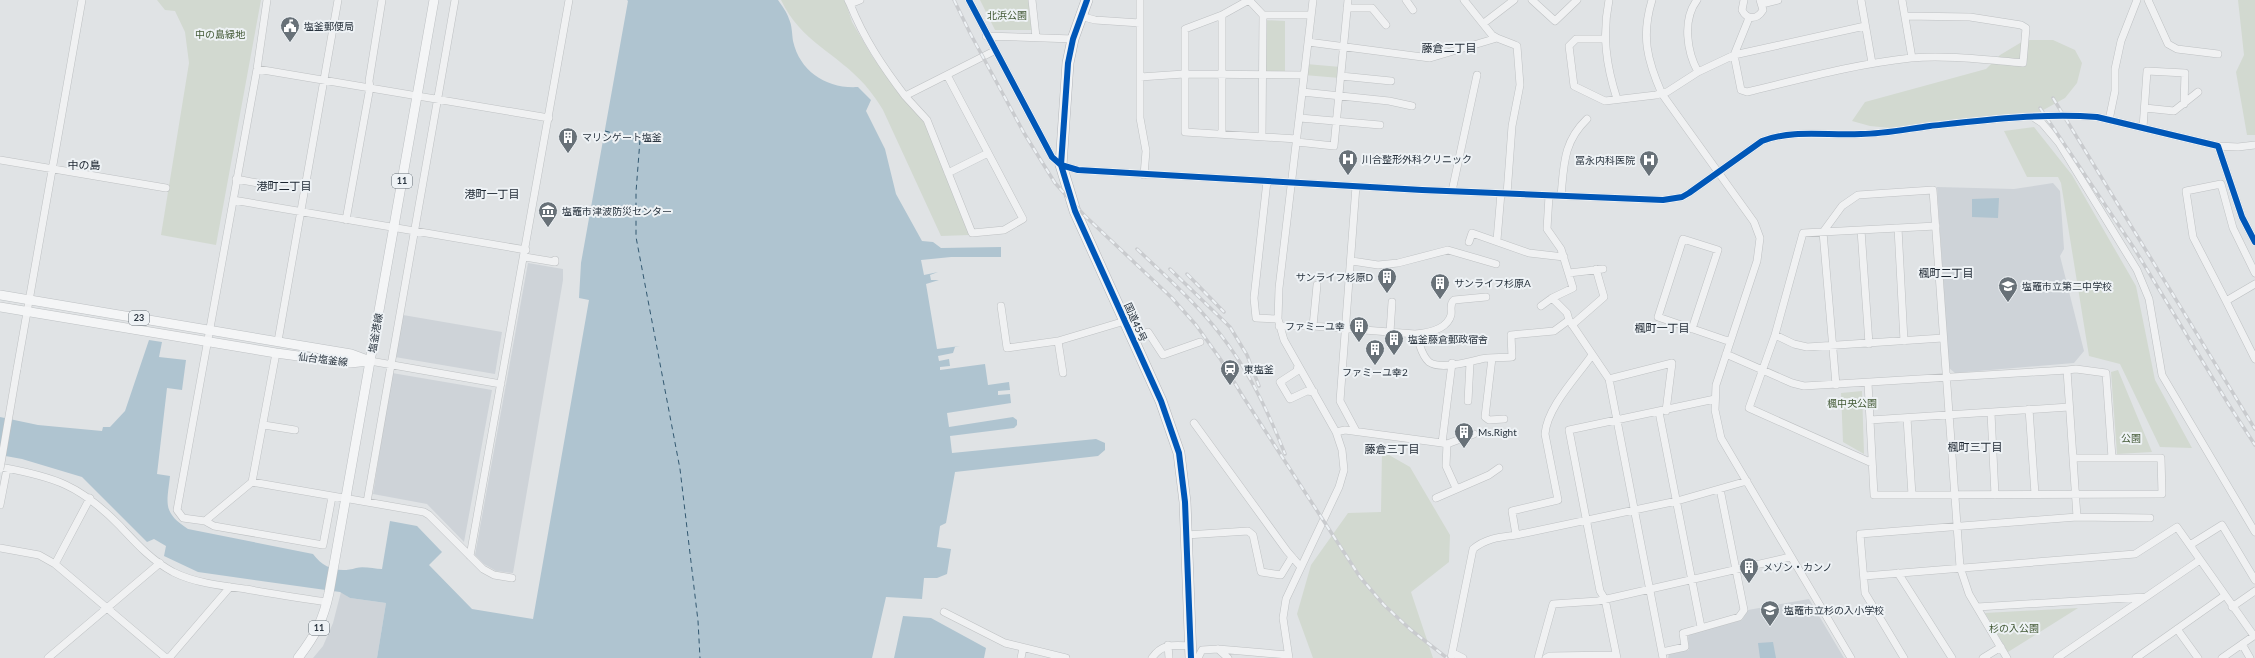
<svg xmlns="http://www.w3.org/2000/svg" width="2255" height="658" font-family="Lato,'Noto Sans JP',sans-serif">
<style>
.built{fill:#ced3d8}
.green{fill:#d2d9d0}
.water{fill:#afc4d0}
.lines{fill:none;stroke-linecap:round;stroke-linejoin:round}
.ferry{stroke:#335971;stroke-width:1;stroke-dasharray:5 4;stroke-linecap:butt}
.minor-casing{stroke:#bec1c3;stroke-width:8}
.major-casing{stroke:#bdc0c3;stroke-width:10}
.highway-casing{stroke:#b3b6ba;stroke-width:12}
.minor{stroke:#f0f1f2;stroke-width:7}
.major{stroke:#f4f5f6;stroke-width:9}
.highway{stroke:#f4f5f6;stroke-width:11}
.rail-casing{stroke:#c9cbce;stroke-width:3.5}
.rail{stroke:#eef2f5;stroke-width:2;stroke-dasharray:6;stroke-linecap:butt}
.minor-bridge-casing{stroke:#bec1c3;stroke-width:8;stroke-linecap:butt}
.minor-bridge{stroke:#f0f1f2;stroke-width:7}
.cycleway-casing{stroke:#eef2f5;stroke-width:8}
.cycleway{stroke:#0057b8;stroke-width:6}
.labels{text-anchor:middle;stroke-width:4;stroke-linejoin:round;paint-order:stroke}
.shield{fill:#eef2f5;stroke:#636c75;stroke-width:1}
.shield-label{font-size:9px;font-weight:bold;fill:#28333e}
.park-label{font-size:10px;fill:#425935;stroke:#eef2f5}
.poi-label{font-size:10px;fill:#28333e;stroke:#eef2f5;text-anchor:start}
.street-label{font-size:10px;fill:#28333e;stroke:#eef2f5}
.neighbourhood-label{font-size:11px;fill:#1a242f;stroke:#eef2f5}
</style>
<rect width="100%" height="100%" fill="#e0e3e5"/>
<path class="built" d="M 2053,183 L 2060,191 L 2064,249 L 2060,256 L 2084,351 L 2074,363 L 1955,373 L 1949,368 L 1937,187 L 2014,189 Z
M 528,263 L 563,269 L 563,280 L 513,573 L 496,571 L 484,564 L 475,555 Z
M 403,315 L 502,332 L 495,374 L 395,357 Z
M 392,373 L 492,390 L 464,542 L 427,504 L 373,494 Z
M 341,592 L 350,598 L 386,603 L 377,658 L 313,658 L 323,646 L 333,623 Z
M 1809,599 L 1844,658 L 1668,658 L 1669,654 L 1689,650 L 1688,638 L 1689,634 L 1742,620 L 1748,610 Z"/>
<path class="green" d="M 157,0 L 261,0 L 216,245 L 161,235 L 189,63 L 185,32 L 175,11 L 165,10 Z
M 781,0 L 845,0 L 852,22 L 872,56 L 900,95 L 925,122 L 970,235 L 941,236 L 883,110 C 878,102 872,93 865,85 C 837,53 801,42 781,0 Z
M 980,0 L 1029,0 L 1034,30 L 995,30 Z
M 2238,0 L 2255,0 L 2255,135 L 2247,135 L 2236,72 L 2244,55 Z
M 1263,20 L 1285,21 L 1285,71 L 1262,71 Z
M 2025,40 L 2053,40 L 2075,50 L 2082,63 L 2077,83 L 2065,98 L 2038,113 L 1900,129 L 1870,126 L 1852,121 L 1865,102 L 1986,69 L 2000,55 Z
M 1306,64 L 1341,67 L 1340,78 L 1304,75 Z
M 2034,127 L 2072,175 L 2136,286 L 2155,380 L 2192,448 L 2160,447 L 2120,364 L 2089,356 L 2061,183 L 2058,177 L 2027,177 L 2004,131 Z
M 2118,370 L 2152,452 L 2117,454 L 2111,372 Z
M 1862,391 L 1864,454 L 1843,442 L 1841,393 Z
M 1382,451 L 1410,467 L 1450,535 L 1449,562 L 1411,592 L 1433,658 L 1313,658 L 1297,614 L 1311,565 L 1348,513 L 1381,512 Z
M 2078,608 L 2008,652 L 1985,613 Z"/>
<path class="water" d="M 627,0 L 778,0 C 782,6 787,12 789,19 C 792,25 792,34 793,41 C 800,72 827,89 858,87 L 871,100 L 866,111 L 885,149 L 896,194 L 922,241 L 933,242 L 941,248 L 1001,247 L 1001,257 L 951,257 L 921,260 L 924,275 L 938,272 L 930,275 L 931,280 L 939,280 L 926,284 L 937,349 L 960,346 L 955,347 L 953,353 L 938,356 L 939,361 L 949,359 L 950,366 L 940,367 L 940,370 L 985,364 L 988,385 L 1009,382 L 1010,390 L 998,391 L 998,395 L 1010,394 L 1011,403 L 947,413 L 949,427 L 1013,417 L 1017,420 L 1017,425 L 1014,428 L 950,436 L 952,453 L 1096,439 L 1105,443 L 1105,450 L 1098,456 L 955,472 L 946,523 L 940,526 L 937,547 L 951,549 L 947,574 L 937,578 L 924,578 L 922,599 L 886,597 L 872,658 L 377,658 L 386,603 L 350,598 L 340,592 L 198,572 L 164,556 L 166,546 L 154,539 L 147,542 L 82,477 L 22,459 L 0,455 L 0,417 L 38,425 L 102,431 L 103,427 L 110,427 L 125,411 L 149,340 L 162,342 L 159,357 L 186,360 L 182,390 L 167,388 L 157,474 L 170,476 C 167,504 162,512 188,529 L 313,554 C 324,569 340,573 356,568 C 364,566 374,569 382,569 L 390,521 L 417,526 L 442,552 L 429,565 L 472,609 L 533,619 L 589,300 L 579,298 L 581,263 L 628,1 Z
M 1999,198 L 1998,218 L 1972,217 L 1972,199 Z
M 903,616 L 931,618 L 986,648 L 984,658 L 894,658 Z
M 1773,642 L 1776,658 L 1760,658 L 1758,643 Z"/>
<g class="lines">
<path class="ferry" d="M 605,131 L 640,140 L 636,192 L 636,237 L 680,469 L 698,621 L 700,658"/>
<defs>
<path id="minor" d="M 267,0 L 257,69 L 177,510 L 183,518 L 205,521 L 252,482 L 276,353
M 848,0 L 850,4 L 860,0
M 969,0 L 1052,157 L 1061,165 L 1078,170 L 1422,190 L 1663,200 L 1682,197 L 1689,193 L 1762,141 C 1793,129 1828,136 1861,134 C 1884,134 1907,129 1930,126 C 1985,120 2041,113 2097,117 L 2218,146 L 2242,217 L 2255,242
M 1032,0 L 1036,37
M 1140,0 L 1140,118 L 1146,151 L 1144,175
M 1406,0 L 1413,10
M 1464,0 L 1492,35 L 1497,38
M 1532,0 L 1555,21 L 1577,0
M 1609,0 C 1602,35 1606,65 1617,99
M 1652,0 C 1641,36 1647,60 1662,94 L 1754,222 L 1760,238 L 1757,261 L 1716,385 L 1715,410 L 1721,438 L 1851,658
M 1697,0 C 1682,20 1687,52 1698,72
M 1744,0 L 1742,10 C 1747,20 1757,20 1763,10 L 1760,0
M 1861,0 L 1872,63
M 1902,0 L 1912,58
M 2148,0 L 2168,44 L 2177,49 L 2218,54
M 850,4 C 864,39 883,67 905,96 L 994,51
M 1762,4 L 1778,0
M 1347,8 L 1372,8 L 1386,25
M 1222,15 L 1222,134
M 1080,16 L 1095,20 L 1140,23
M 1749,18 L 1734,55 L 1741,90 L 1747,92 C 1801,79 1855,64 1911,58 C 1948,55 1986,60 2023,63 L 2026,28 L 2021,25 L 1970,17 L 1905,16
M 1484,23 L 1514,0
M 986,36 L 1073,39
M 1604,39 L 1576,39 L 1569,46 L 1574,86 L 1605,101 L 1656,95 L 1667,92 L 1698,72 L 1734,55 L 1865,26
M 1308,42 L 1430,58 L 1497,38 L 1515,45 L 1517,46 L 1520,85 L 1512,126 L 1507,194
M 257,69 L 549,118
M 1341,76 L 1391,81
M 1140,77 L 1184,74 L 1304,75
M 1302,92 L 1389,101 L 1412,106
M 905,96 L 927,120 L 972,233 L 1004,230 L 1023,219 L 947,75
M 2145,108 L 2174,111 L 2198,92
M 2033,117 L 2042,123 L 2059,143 L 2137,270 L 2149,299 L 2162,375 L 2255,532
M 1300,118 L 1380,125
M 2109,120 L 2115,91 L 2115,69 L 2121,41 L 2137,0
M 2143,128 L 2147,71 L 2185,73 L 2184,104
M 1262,137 L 1263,15
M 1297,139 L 1185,132 L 1185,29 L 1222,15 L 1249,0 L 1263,15 L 1311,15
M 1297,142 L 1334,146 L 1348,0
M 2218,146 L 2238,147 L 2255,145
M 0,160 L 166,188
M 948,173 L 988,153
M 236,179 L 268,185
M 1267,181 L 1254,298 L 1256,318 L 1278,319
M 1356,186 L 1340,401 L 1356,431
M 1452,191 L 1477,75
M 1549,196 L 1547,229 L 1561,249 L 1573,288 L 1552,298
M 1561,196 C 1564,165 1563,142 1587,119
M 233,200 L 526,250
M 346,220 L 370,87 L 369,81 L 382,0
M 1898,228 L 1904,341
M 1861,230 L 1869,344
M 1497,240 L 1501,193
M 1469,242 L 1472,233 L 1529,253 L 1564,257
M 525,257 L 555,262 L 555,260
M 1352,261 L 1378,265 L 1398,263 L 1448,250 L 1496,264
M 1569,273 L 1603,269
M 2255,273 L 2233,228 L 2221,184 L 2186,191 L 2193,237 L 2226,301 L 2255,284
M 2226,301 L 2255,359
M 1001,306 L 1007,348 L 1058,341 L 1125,321
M 1541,306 L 1552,298 L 1567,313 L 1569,320
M 1572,325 L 1604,297 L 1596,269
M 1279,326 L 1313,326 L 1415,334 C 1421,344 1420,354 1429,362 C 1440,370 1468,362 1481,359 C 1490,357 1502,358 1512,357 L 1511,335 L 1554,331 L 1569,320 L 1609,379 L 1663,658
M 1313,326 L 1317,285
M 1692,329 L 1718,250 L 1683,239 L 1658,317 L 1725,340 L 1730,341
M 1390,332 L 1392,302
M 1415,334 C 1428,333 1447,330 1451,315 C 1452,310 1449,304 1454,300 L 1486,297
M 1775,335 L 1794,344 L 1807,347 L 1943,338
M 1132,337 L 1148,332 L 1163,355 L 1200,342
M 278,341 L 338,0
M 1058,341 L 1063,373
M 1726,354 L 1792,383 L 1804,386 L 2067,370 L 2077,517
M 1492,358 L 1485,417 L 1489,420 L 1504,419
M 370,361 L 501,384
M 1298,365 L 1297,371 L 1280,382 L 1290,399 L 1307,391 L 1314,392
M 17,369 L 82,0
M 2067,370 L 2076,369 L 2106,373 L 2112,458
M 1609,379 L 1672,363 L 1666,411
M 1868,383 L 1874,495 L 2162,494 L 2161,458 L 2073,458
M 1836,385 L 1823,232 L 1842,206 L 1858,195 L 1933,190 L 1960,567 L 1969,594 L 2007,658
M 1468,401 L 1470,363
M 2029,409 L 2035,494
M 1659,412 L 1701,627
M 1991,413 L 1995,495
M 1907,418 L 1912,495
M 1870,420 L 2069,407
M 1194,423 L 1287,551 L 1300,566
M 264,425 L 295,430
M 1336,432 L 1345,430 L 1442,443 L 1452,363
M 1442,443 L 1447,444 L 1446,466 L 1456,488
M 1447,444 L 1474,434
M 1872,463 L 1749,408 L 1775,335 L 1803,233 L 1936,226
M 0,467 C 55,477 80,485 120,526 C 136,543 151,560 173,572 C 195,583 222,586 246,589 C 273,594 300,598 327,602
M 252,482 L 424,512 L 429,515 L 483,569 L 494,575 L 512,578
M 1436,498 L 1489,475 L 1499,468
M 367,502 L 455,0
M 0,505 L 7,469
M 205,521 L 214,526 L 323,545 L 332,497
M 1186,535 L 1248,531 L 1253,535 L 1261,572 L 1281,575 L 1292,557
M 1516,535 L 1512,511 L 1558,500 L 1545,434 C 1547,407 1577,377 1592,355
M 2190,545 L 2222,525 L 2255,580
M 0,548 L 39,555 L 55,564 L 166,658
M 470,556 L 569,0
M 55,564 L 90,498
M 1898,573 L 1952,658
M 1864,576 L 2135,554 L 2177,527 L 2254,636
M 1977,607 L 2145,597
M 2232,607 L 2255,591
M 944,612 L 1005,643 L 1066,658
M 2177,629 L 2198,658
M 2242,644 L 2250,658
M 1168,645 L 1169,658
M 1218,649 L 1228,658
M 1662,652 L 1685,647 L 1683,633 L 1739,617 L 1744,610 L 1720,489
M 1453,653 L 1463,658
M 48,658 L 160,563
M 169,658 L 230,587
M 1021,658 L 1023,648
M 1152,658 C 1162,643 1174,645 1190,646
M 1198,658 L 1202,650 L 1218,649 L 1288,655
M 1289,658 L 1283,618 L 1286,599 L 1339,487 L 1344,470 L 1342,450 L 1336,432 L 1284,340 L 1278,319 L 1279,288 L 1313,0
M 1451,658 L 1473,549 C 1486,538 1500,537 1516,535 L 1677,501 L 1747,481
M 1538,658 L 1553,604 L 1598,601 L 1790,557
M 1546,658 L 1550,656 L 1616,655
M 1617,658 L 1605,599 L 1600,591 L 1569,430 L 1715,399
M 1904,658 L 1865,593 L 1860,534 L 2077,517 L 2150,518
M 1983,658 L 2001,647
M 2057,658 L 2200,560
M 2136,658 L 2224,596
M 2222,658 L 2255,635"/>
<path id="major" d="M 0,295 L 351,354 L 370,361
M 0,307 L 276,353 L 350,363 L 369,361
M 298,658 C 315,636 323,621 329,593 L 434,0"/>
<path id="highway" d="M 1087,0 L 1073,39 L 1068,63 L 1061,165 L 1075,211 L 1161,401 L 1179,453 L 1185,502 L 1191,658"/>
</defs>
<use href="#minor" class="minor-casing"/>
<use href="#major" class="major-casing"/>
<use href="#highway" class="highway-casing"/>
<use href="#minor" class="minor"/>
<use href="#major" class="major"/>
<use href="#highway" class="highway"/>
<defs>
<path id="rail" d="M 954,0 L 970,33 L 1024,133 L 1055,183 L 1084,215 L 1172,298 L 1196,325 L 1221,360 L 1242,395 L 1360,577 L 1384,605 L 1411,630 L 1447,658
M 2053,98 L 2255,429
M 2040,108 L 2134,248 L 2229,405 L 2255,445
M 1137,249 C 1170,280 1203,309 1229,346 C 1253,379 1270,416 1285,454
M 1170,269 L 1230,327 L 1247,355 L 1259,386
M 1187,274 L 1224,312"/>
</defs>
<use href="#rail" class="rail-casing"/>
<use href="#rail" class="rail"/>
<defs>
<path id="minor-bridge" d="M 0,469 L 17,369"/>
</defs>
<use href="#minor-bridge" class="minor-bridge-casing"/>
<use href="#minor-bridge" class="minor-bridge"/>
<defs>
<path id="cycleway" d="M 969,0 L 1052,157 L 1061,165 L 1078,170 L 1422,190 L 1663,200 L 1682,197 L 1689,193 L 1762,141 C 1793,129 1828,136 1861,134 C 1884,134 1907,129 1930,126 C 1985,120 2041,113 2097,117 L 2218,146 L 2242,217 L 2255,242
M 1087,0 L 1073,39 L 1068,63 L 1061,165 L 1075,211 L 1161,401 L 1179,453 L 1185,502 L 1191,658"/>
</defs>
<use href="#cycleway" class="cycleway-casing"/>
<use href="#cycleway" class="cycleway"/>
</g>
<defs>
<symbol id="civic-pin" viewBox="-11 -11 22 30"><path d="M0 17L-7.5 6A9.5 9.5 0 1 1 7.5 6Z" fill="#687178" stroke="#eef2f5"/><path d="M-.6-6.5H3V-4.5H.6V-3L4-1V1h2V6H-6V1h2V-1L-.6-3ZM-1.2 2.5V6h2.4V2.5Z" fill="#fff"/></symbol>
<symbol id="building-pin" viewBox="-11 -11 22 30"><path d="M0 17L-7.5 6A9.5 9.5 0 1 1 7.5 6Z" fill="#687178" stroke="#eef2f5"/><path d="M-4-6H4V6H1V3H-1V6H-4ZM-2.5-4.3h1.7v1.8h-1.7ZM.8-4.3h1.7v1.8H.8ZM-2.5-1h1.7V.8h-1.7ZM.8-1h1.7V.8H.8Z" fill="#fff"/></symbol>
<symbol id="hospital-pin" viewBox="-11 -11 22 30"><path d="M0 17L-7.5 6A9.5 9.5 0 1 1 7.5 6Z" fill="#687178" stroke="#eef2f5"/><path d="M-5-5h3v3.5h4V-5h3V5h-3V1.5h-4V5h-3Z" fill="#fff"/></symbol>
<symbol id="museum-pin" viewBox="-11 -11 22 30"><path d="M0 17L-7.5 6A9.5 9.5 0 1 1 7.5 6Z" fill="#687178" stroke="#eef2f5"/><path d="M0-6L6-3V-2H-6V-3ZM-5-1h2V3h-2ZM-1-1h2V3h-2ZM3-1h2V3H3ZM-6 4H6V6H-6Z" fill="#fff"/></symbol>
<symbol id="school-pin" viewBox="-11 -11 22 30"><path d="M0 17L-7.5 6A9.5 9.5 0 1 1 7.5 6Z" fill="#687178" stroke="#eef2f5"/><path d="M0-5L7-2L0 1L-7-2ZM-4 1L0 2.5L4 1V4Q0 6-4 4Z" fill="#fff"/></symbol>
<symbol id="station-pin" viewBox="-11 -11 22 30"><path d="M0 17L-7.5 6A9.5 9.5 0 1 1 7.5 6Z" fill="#687178" stroke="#eef2f5"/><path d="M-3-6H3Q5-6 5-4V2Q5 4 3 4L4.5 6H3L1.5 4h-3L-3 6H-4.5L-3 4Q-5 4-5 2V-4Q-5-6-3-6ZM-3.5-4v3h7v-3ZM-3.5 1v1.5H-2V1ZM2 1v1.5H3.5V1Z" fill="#fff"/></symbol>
</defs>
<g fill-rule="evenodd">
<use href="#civic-pin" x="279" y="15" width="22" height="30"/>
<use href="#building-pin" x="557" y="126" width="22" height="30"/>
<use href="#hospital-pin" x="1337" y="148" width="22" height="30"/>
<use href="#hospital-pin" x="1638" y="149" width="22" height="30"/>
<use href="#museum-pin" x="537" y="200" width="22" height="30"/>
<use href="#building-pin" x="1376" y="266" width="22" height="30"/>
<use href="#building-pin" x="1429" y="272" width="22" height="30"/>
<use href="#school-pin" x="1997" y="275" width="22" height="30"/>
<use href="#building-pin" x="1348" y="315" width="22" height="30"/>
<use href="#building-pin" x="1383" y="328" width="22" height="30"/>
<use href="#building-pin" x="1364" y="338" width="22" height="30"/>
<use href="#station-pin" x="1219" y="358" width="22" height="30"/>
<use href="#building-pin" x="1453" y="421" width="22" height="30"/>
<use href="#building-pin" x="1738" y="556" width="22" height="30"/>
<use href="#school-pin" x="1759" y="599" width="22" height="30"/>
</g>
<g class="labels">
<g class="shield">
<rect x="392" y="174" width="20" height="14" rx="3"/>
<rect x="129" y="311" width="20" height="14" rx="3"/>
<rect x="309" y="621" width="20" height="14" rx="3"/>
</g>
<g class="shield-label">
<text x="402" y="184">11</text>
<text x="139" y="321">23</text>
<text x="319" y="631">11</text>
</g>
<g class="park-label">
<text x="1007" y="19">北浜公園</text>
<text x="220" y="38">中の島緑地</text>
<text x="1852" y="407">楓中央公園</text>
<text x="2131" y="442">公園</text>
<text x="2014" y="632">杉の入公園</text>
</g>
<g class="poi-label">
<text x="304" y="30">塩釜郵便局</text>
<text x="582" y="141">マリンゲート塩釜</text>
<text x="1362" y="163">川合整形外科クリニック</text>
<text x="1635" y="164" text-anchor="end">冨永内科医院</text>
<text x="562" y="215">塩竈市津波防災センター</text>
<text x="1373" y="281" text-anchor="end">サンライフ杉原D</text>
<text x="1454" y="287">サンライフ杉原A</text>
<text x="2022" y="290">塩竈市立第二中学校</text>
<text x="1345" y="330" text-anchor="end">ファミーユ幸</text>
<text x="1408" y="343">塩釜藤倉郵政宿舎</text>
<text x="1244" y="373">東塩釜</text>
<text x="1375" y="376" text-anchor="middle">ファミーユ幸2</text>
<text x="1478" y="436">Ms.Right</text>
<text x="1763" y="571">メゾン・カンノ</text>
<text x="1784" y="614">塩竈市立杉の入小学校</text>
</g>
<g class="street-label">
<text transform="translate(1136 322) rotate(66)" y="4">国道45号</text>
<text transform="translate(375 333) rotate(-80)" y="4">塩釜港線</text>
<text transform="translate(323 359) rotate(7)" y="4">仙台塩釜線</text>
</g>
<g class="neighbourhood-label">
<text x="1449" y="52">藤倉二丁目</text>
<text x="84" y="169">中の島</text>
<text x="284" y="190">港町二丁目</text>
<text x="492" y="198">港町一丁目</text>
<text x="1946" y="277">楓町二丁目</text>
<text x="1662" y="332">楓町一丁目</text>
<text x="1975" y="451">楓町三丁目</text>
<text x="1392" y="453">藤倉三丁目</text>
</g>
</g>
</svg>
